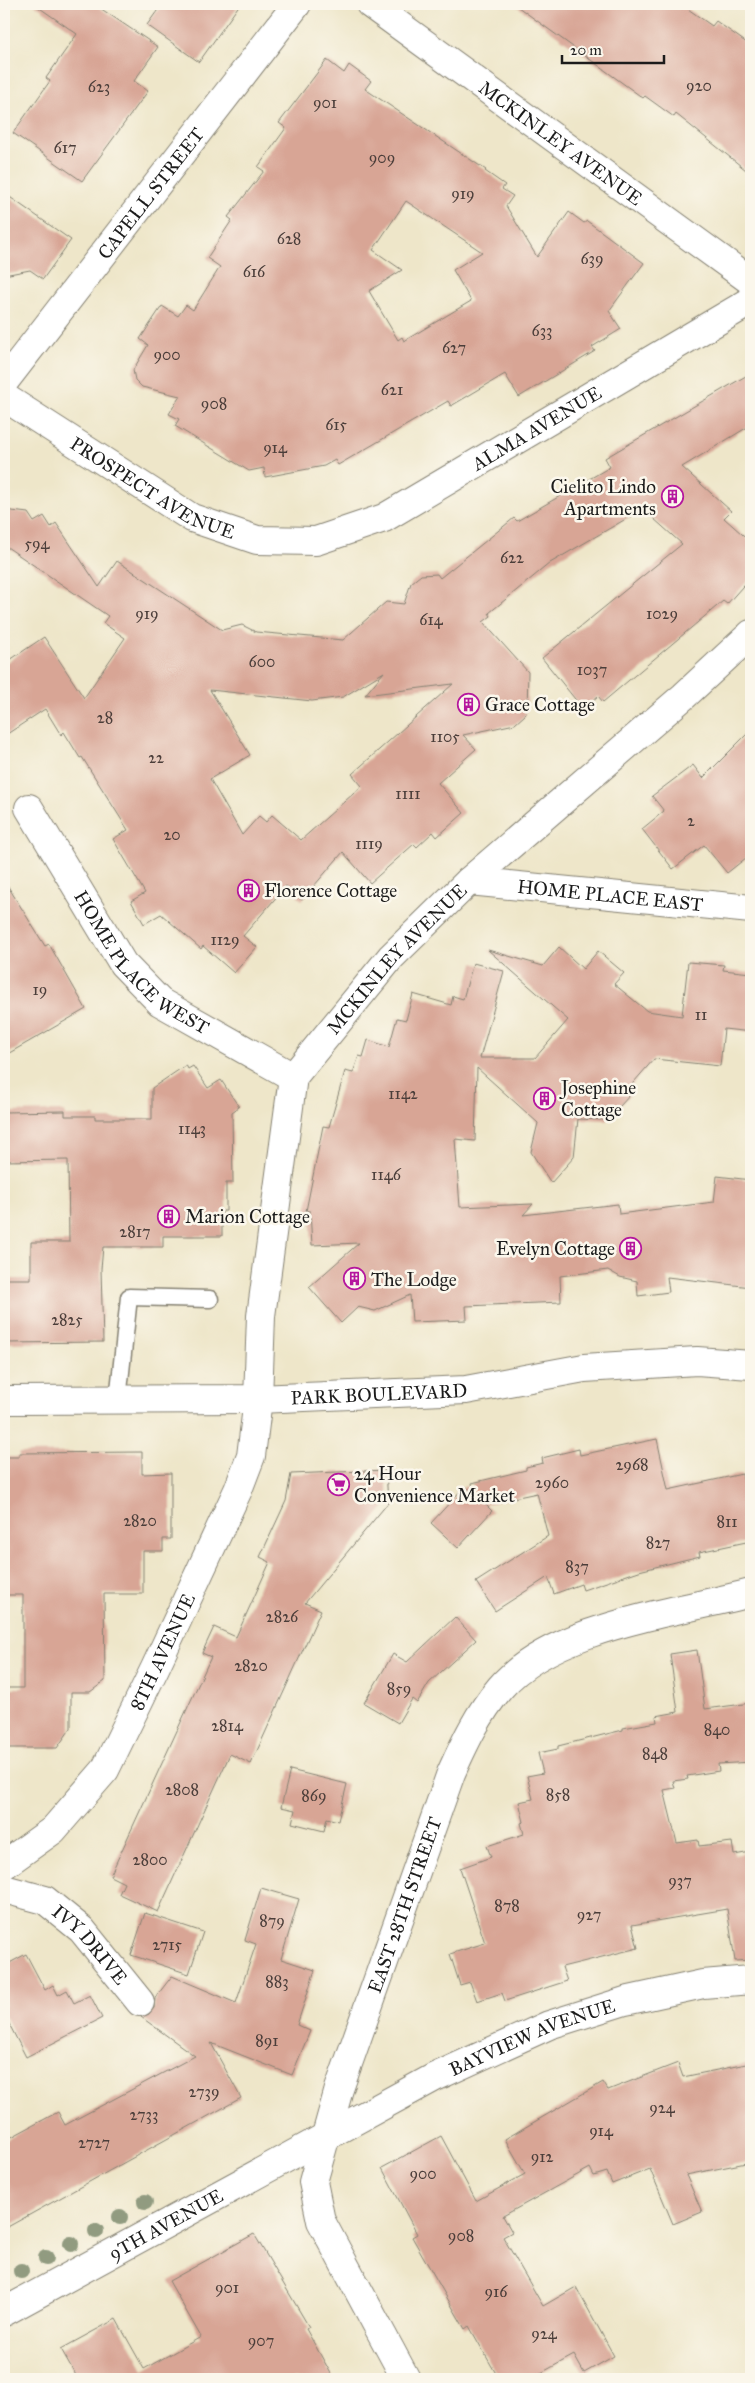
<svg xmlns="http://www.w3.org/2000/svg" width="755" height="2383" font-family="'IM FELL Great Primer',serif">
<style>
.building{fill:#d8a595;fill-rule:evenodd}
.lines{fill:none;stroke-linecap:round;stroke-linejoin:round}
.service-casing{stroke:#858172;stroke-width:19}
.minor-casing{stroke:#858172;stroke-width:30}
.secondary-casing{stroke:#858172;stroke-width:30}
.service{stroke:#fff;stroke-width:16}
.minor{stroke:#fff;stroke-width:28}
.secondary{stroke:#fff;stroke-width:28}
.tree{fill:#919b80}
.labels{text-anchor:middle;stroke-width:5;stroke-linejoin:round;paint-order:stroke}
.number-label{font-size:16px;fill:#4b3e3a}
.street-label{font-size:19px;fill:#1c1c1c;stroke:#fbf7ec}
.poi-label{font-size:19px;fill:#1c1c1c;stroke:#fbf7ec;text-anchor:start}
</style>
<rect width="100%" height="100%" fill="#fbf7ec"/>
<filter id="ink" filterUnits="userSpaceOnUse"><feTurbulence type="fractalNoise" baseFrequency=".02" numOctaves="2"/><feDisplacementMap in="SourceGraphic" scale="10" xChannelSelector="R" yChannelSelector="G"/><feConvolveMatrix kernelMatrix="1 2 1 2 8 2 1 2 1" color-interpolation-filters="sRGB"/></filter>
<filter id="wash" filterUnits="userSpaceOnUse"><feTurbulence type="fractalNoise" baseFrequency=".0096" numOctaves="4" result="noise"/><feDisplacementMap in="SourceGraphic" scale="20" xChannelSelector="R" yChannelSelector="G"/><feGaussianBlur stdDeviation="1.12" result="paint"/><feColorMatrix in="noise" values="0 0 0 0 0 0 0 0 0 0 0 0 0 0 0 0 0 1.4 0 .05"/><feComposite in="paint" operator="in"/></filter>
<g filter="url(#wash)">
<rect width="100%" height="100%" fill="#eee6c9"/>
<g id="blocks">
<path class="building" d="M 34,4 L 94,4 L 158,47 L 134,81 L 148,91 L 82,181 L 13,133 L 50,81 L 46,78 L 77,34 Z
M 162,4 L 240,4 L 199,62 L 147,25 Z
M 514,4 L 681,4 L 712,26 L 716,21 L 751,46 L 751,174 L 676,114 L 674,117 L 645,96 L 643,98 Z
M 327,60 L 344,73 L 349,65 L 371,81 L 365,89 L 486,170 L 485,171 L 505,185 L 502,189 L 513,196 L 506,206 L 537,257 L 569,212 L 584,223 L 587,221 L 644,263 L 609,311 L 621,329 L 592,347 L 595,351 L 519,397 L 505,374 L 451,406 L 448,401 L 338,465 L 335,460 L 324,466 L 265,477 L 264,468 L 249,471 L 175,426 L 179,419 L 169,414 L 180,396 L 142,387 L 135,380 L 133,370 L 148,345 L 140,339 L 162,306 L 178,316 L 186,305 L 193,310 L 220,267 L 207,258 L 232,220 L 228,217 L 264,171 L 258,167 L 286,128 L 279,123 ZM 406,201 L 482,252 L 453,270 L 471,301 L 404,341 L 402,337 L 398,340 L 369,291 L 402,270 L 373,250 Z
M 4,193 L 71,240 L 43,279 L 30,270 L 4,275 Z
M 751,373 L 751,425 L 682,467 L 731,511 L 724,518 L 751,542 L 751,577 L 727,604 L 723,601 L 603,702 L 598,696 L 583,709 L 542,658 L 682,544 L 643,509 L 550,563 L 489,613 L 491,616 L 483,622 L 528,672 L 527,709 L 525,715 L 515,724 L 463,735 L 476,749 L 438,783 L 464,813 L 437,837 L 433,832 L 417,847 L 414,844 L 370,883 L 343,852 L 302,900 L 286,886 L 243,936 L 257,947 L 234,973 L 203,946 L 201,949 L 161,914 L 144,924 L 131,901 L 145,893 L 113,839 L 128,830 L 82,757 L 80,758 L 64,732 L 61,735 L 45,709 L 4,736 L 4,664 L 44,637 L 84,698 L 125,638 L 103,623 L 108,616 L 4,545 L 4,510 L 28,513 L 34,522 L 44,516 L 51,527 L 56,523 L 99,587 L 117,561 L 222,630 L 242,625 L 256,632 L 343,640 L 386,602 L 404,604 L 411,583 L 421,575 L 437,574 L 440,578 L 514,518 L 517,521 L 610,467 L 605,458 ZM 384,672 L 365,695 L 453,684 L 352,774 L 362,786 L 301,840 L 272,815 L 266,822 L 259,816 L 242,835 L 210,779 L 250,755 L 210,690 L 312,701 L 343,697 Z
M 751,730 L 751,854 L 727,873 L 704,845 L 673,869 L 642,829 L 664,811 L 652,796 L 693,765 L 703,778 Z
M 4,880 L 45,946 L 49,944 L 86,1009 L 4,1056 Z
M 559,947 L 583,969 L 598,951 L 624,973 L 614,984 L 647,1011 L 682,1016 L 688,962 L 724,965 L 723,970 L 751,973 L 751,1032 L 724,1029 L 720,1066 L 654,1059 L 627,1090 L 631,1094 L 607,1120 L 578,1119 L 574,1157 L 551,1183 L 531,1152 L 538,1123 L 477,1068 L 475,1141 L 455,1139 L 460,1207 L 533,1204 L 523,1215 L 618,1204 L 619,1214 L 714,1202 L 717,1176 L 751,1180 L 751,1287 L 667,1277 L 669,1292 L 638,1296 L 637,1281 L 620,1277 L 608,1270 L 560,1276 L 561,1302 L 466,1306 L 467,1320 L 412,1322 L 410,1295 L 375,1311 L 358,1307 L 341,1323 L 309,1287 L 359,1243 L 312,1245 L 310,1211 L 306,1211 L 323,1126 L 329,1127 L 345,1071 L 353,1073 L 359,1056 L 363,1057 L 368,1040 L 389,1047 L 397,1018 L 406,1020 L 413,994 L 451,1005 L 453,996 L 463,999 L 473,963 L 504,971 L 480,1058 L 535,1058 L 568,1020 L 488,950 L 543,966 Z
M 186,1065 L 188,1069 L 193,1066 L 208,1088 L 221,1080 L 239,1107 L 232,1112 L 233,1183 L 226,1183 L 226,1211 L 222,1211 L 222,1236 L 163,1236 L 163,1247 L 103,1247 L 101,1269 L 103,1342 L 4,1343 L 4,1279 L 31,1279 L 31,1242 L 69,1242 L 68,1160 L 4,1161 L 4,1112 L 65,1111 L 65,1116 L 95,1116 L 95,1119 L 152,1119 L 152,1088 Z
M 657,1439 L 668,1490 L 742,1474 L 748,1501 L 751,1501 L 751,1541 L 699,1552 L 700,1556 L 639,1571 L 583,1590 L 581,1584 L 554,1594 L 548,1577 L 495,1611 L 476,1582 L 548,1536 L 537,1493 L 485,1504 L 492,1511 L 458,1548 L 431,1523 L 465,1486 L 475,1495 L 472,1483 L 526,1470 L 526,1467 L 543,1463 L 542,1458 L 579,1449 L 580,1455 Z
M 142,1452 L 142,1474 L 171,1473 L 171,1539 L 163,1539 L 163,1551 L 143,1551 L 143,1594 L 104,1594 L 105,1681 L 90,1692 L 71,1692 L 71,1728 L 57,1748 L 4,1748 L 4,1688 L 23,1688 L 23,1595 L 4,1595 L 4,1457 L 19,1457 L 19,1453 Z
M 386,1470 L 388,1503 L 305,1603 L 321,1610 L 251,1764 L 230,1754 L 158,1912 L 119,1894 L 124,1883 L 110,1876 L 211,1657 L 202,1653 L 214,1627 L 236,1637 L 270,1562 L 260,1557 L 286,1501 L 291,1474 Z
M 455,1617 L 476,1640 L 429,1683 L 417,1703 L 412,1699 L 398,1723 L 364,1703 L 393,1654 L 407,1662 Z
M 697,1650 L 705,1709 L 751,1703 L 751,1762 L 718,1764 L 719,1771 L 687,1776 L 688,1779 L 673,1781 L 675,1788 L 664,1790 L 677,1843 L 698,1840 L 699,1846 L 732,1842 L 734,1855 L 751,1852 L 751,1960 L 735,1961 L 727,1909 L 632,1925 L 638,1948 L 562,1967 L 567,1981 L 505,2001 L 502,1993 L 477,2001 L 470,1982 L 460,1985 L 450,1954 L 485,1943 L 460,1868 L 491,1857 L 487,1846 L 524,1834 L 521,1823 L 524,1822 L 519,1802 L 533,1799 L 527,1776 L 543,1773 L 538,1753 L 558,1749 L 558,1746 L 623,1730 L 623,1728 L 657,1722 L 656,1716 L 678,1712 L 670,1654 Z
M 290,1770 L 347,1784 L 338,1821 L 327,1818 L 324,1831 L 292,1823 L 295,1810 L 281,1807 Z
M 261,1888 L 299,1899 L 281,1959 L 315,1970 L 297,2025 L 310,2031 L 292,2075 L 211,2043 L 241,2098 L 4,2229 L 4,2141 L 58,2112 L 65,2125 L 195,2056 L 141,2017 L 149,2014 L 154,2008 L 155,1998 L 172,1976 L 236,2003 L 256,1944 L 245,1940 Z
M 145,1913 L 203,1932 L 189,1974 L 131,1955 Z
M 26,1954 L 45,1990 L 53,1985 L 58,1995 L 67,1990 L 74,2003 L 90,1995 L 102,2018 L 26,2057 L 4,2014 L 4,1966 Z
M 678,2063 L 683,2077 L 751,2063 L 751,2162 L 686,2175 L 702,2212 L 673,2224 L 650,2169 L 612,2184 L 607,2172 L 594,2176 L 590,2168 L 503,2216 L 512,2232 L 503,2237 L 543,2306 L 576,2287 L 614,2356 L 584,2373 L 574,2355 L 530,2379 L 499,2379 L 469,2326 L 465,2329 L 412,2237 L 417,2234 L 382,2168 L 441,2136 L 476,2201 L 525,2174 L 505,2139 L 603,2082 L 608,2090 Z
M 254,2234 L 309,2327 L 306,2329 L 334,2379 L 78,2379 L 61,2349 L 116,2319 L 144,2369 L 201,2337 L 169,2281 Z"/>
</g>
</g>
<g filter="url(#ink)">
<use href="#blocks" fill-opacity="0" stroke="#858172" stroke-width="1"/>
<g class="lines">
<defs>
<path id="service" d="M 118,1400 L 129,1297 L 210,1299"/>
<g id="minor">
<path id="s1" d="M 370,4 L 751,281"/>
<path id="s2" d="M 4,382 L 297,4"/>
<path id="s3" d="M 4,397 L 192,518 L 257,540 L 316,541 L 384,518 L 751,301"/>
<path id="s4" d="M 29,808 L 123,964 L 160,1002 L 293,1077"/>
<path id="s5" d="M 469,881 L 751,909"/>
<path id="s6" d="M 4,1865 L 53,1830 L 105,1770 L 155,1668 L 238,1490 L 251,1456 L 258,1399 L 261,1316 L 293,1077 L 391,957 L 469,881 L 684,696 L 751,634"/>
<path id="s7" d="M 4,1889 L 45,1900 L 82,1930 L 140,2002"/>
<path id="s8" d="M 4,2312 L 435,2077 L 549,2025 L 625,2001 L 703,1984 L 751,1980"/>
<path id="s9" d="M 406,2379 L 321,2221 L 313,2182 L 339,2089 L 451,1773 C 465,1742 478,1714 500,1688 C 553,1626 675,1613 751,1593"/>
</g>
<g id="secondary">
<path id="s10" d="M 4,1400 L 258,1399 L 466,1390 L 584,1368 L 697,1361 L 751,1365"/>
</g>
</defs>
<use href="#service" class="service-casing"/>
<use href="#minor" class="minor-casing"/>
<use href="#secondary" class="secondary-casing"/>
<use href="#service" class="service"/>
<use href="#minor" class="minor"/>
<use href="#secondary" class="secondary"/>
</g>
<g class="tree">
<circle cx="145" cy="2202" r="8"/>
<circle cx="120" cy="2217" r="8"/>
<circle cx="96" cy="2231" r="8"/>
<circle cx="71" cy="2244" r="8"/>
<circle cx="46" cy="2258" r="8"/>
<circle cx="21" cy="2271" r="8"/>
</g>
</g>
<defs>
<symbol id="building-ring" viewBox="-11 -11 22 22"><circle r="9.5" fill="#fbf7ec" stroke="#b5179e" stroke-width="1.5"/><path d="M-4-6H4V6H1V3H-1V6H-4ZM-2.5-4.3h1.7v1.8h-1.7ZM.8-4.3h1.7v1.8H.8ZM-2.5-1h1.7V.8h-1.7ZM.8-1h1.7V.8H.8Z" fill="#b5179e"/></symbol>
<symbol id="supermarket-ring" viewBox="-11 -11 22 22"><circle r="9.5" fill="#fbf7ec" stroke="#b5179e" stroke-width="1.5"/><path d="M-6-5.5h2.5l.6 2H6L4.5 2H-2.5L-4.4-4H-6ZM-1.5 3.2a1.3 1.3 0 1 0 .1 0ZM3 3.2a1.3 1.3 0 1 0 .1 0Z" fill="#b5179e"/></symbol>
</defs>
<g fill-rule="evenodd">
<use href="#building-ring" x="660" y="484" width="25" height="25"/>
<use href="#building-ring" x="456" y="692" width="25" height="25"/>
<use href="#building-ring" x="236" y="878" width="25" height="25"/>
<use href="#building-ring" x="532" y="1086" width="25" height="25"/>
<use href="#building-ring" x="156" y="1204" width="25" height="25"/>
<use href="#building-ring" x="618" y="1236" width="25" height="25"/>
<use href="#building-ring" x="342" y="1266" width="25" height="25"/>
<use href="#supermarket-ring" x="326" y="1472" width="25" height="25"/>
</g>
<g class="labels">
<g class="number-label">
<text x="699" y="91">920</text>
<text x="99" y="92">623</text>
<text x="325" y="108">901</text>
<text x="65" y="153">617</text>
<text x="382" y="163">909</text>
<text x="463" y="199">919</text>
<text x="289" y="244">628</text>
<text x="592" y="264">639</text>
<text x="254" y="277">616</text>
<text x="542" y="336">633</text>
<text x="454" y="353">627</text>
<text x="167" y="360">900</text>
<text x="392" y="395">621</text>
<text x="214" y="409">908</text>
<text x="336" y="430">615</text>
<text x="275" y="453">914</text>
<text x="37" y="549">594</text>
<text x="512" y="563">622</text>
<text x="147" y="619">919</text>
<text x="662" y="619">1029</text>
<text x="431" y="625">614</text>
<text x="262" y="667">600</text>
<text x="592" y="675">1037</text>
<text x="105" y="723">28</text>
<text x="445" y="742">1105</text>
<text x="156" y="763">22</text>
<text x="408" y="799">1111</text>
<text x="691" y="826">2</text>
<text x="172" y="840">20</text>
<text x="369" y="849">1119</text>
<text x="225" y="945">1129</text>
<text x="40" y="995">19</text>
<text x="701" y="1020">11</text>
<text x="403" y="1099">1142</text>
<text x="192" y="1134">1143</text>
<text x="386" y="1180">1146</text>
<text x="135" y="1237">2817</text>
<text x="67" y="1325">2825</text>
<text x="632" y="1470">2968</text>
<text x="552" y="1488">2960</text>
<text x="140" y="1526">2820</text>
<text x="727" y="1527">811</text>
<text x="658" y="1548">827</text>
<text x="577" y="1572">837</text>
<text x="282" y="1622">2826</text>
<text x="251" y="1671">2820</text>
<text x="399" y="1694">859</text>
<text x="227" y="1731">2814</text>
<text x="717" y="1735">840</text>
<text x="655" y="1759">848</text>
<text x="182" y="1795">2808</text>
<text x="558" y="1800">858</text>
<text x="314" y="1801">869</text>
<text x="150" y="1865">2800</text>
<text x="680" y="1886">937</text>
<text x="507" y="1911">878</text>
<text x="589" y="1920">927</text>
<text x="272" y="1926">879</text>
<text x="167" y="1950">2715</text>
<text x="277" y="1987">883</text>
<text x="267" y="2046">891</text>
<text x="204" y="2097">2739</text>
<text x="662" y="2113">924</text>
<text x="144" y="2120">2733</text>
<text x="601" y="2136">914</text>
<text x="94" y="2148">2727</text>
<text x="542" y="2162">912</text>
<text x="423" y="2179">900</text>
<text x="461" y="2241">908</text>
<text x="227" y="2293">901</text>
<text x="496" y="2297">916</text>
<text x="544" y="2339">924</text>
<text x="261" y="2346">907</text>
</g>
<g class="street-label">
<text dy="7" stroke="none"><textPath href="#s1" startOffset="236">MCKINLEY AVENUE</textPath></text>
<text dy="7" stroke="none"><textPath href="#s2" startOffset="239">CAPELL STREET</textPath></text>
<text dy="7" stroke="none"><textPath href="#s3" startOffset="600">ALMA AVENUE</textPath></text>
<text dy="7" stroke="none"><textPath href="#s3" startOffset="175">PROSPECT AVENUE</textPath></text>
<text dy="7" stroke="none"><textPath href="#s5" startOffset="142">HOME PLACE EAST</textPath></text>
<text dy="7" stroke="none"><textPath href="#s4" startOffset="194">HOME PLACE WEST</textPath></text>
<text dy="7" stroke="none"><textPath href="#s6" startOffset="1025">MCKINLEY AVENUE</textPath></text>
<text dy="7" stroke="none"><textPath href="#s10" startOffset="375">PARK BOULEVARD</textPath></text>
<text dy="7" stroke="none"><textPath href="#s6" startOffset="271">8TH AVENUE</textPath></text>
<text dy="7" stroke="none"><textPath href="#s9" startOffset="511">EAST 28TH STREET</textPath></text>
<text dy="7" stroke="none"><textPath href="#s7" startOffset="106">IVY DRIVE</textPath></text>
<text dy="7" stroke="none"><textPath href="#s8" startOffset="596">BAYVIEW AVENUE</textPath></text>
<text dy="7" stroke="none"><textPath href="#s8" startOffset="184">9TH AVENUE</textPath></text>
</g>
<g class="poi-label">
<text x="656" y="493" text-anchor="end">Cielito Lindo<tspan x="656" dy="22">Apartments</tspan></text>
<text x="485" y="711">Grace Cottage</text>
<text x="264" y="897">Florence Cottage</text>
<text x="561" y="1094">Josephine<tspan x="561" dy="22">Cottage</tspan></text>
<text x="185" y="1223">Marion Cottage</text>
<text x="615" y="1255" text-anchor="end">Evelyn Cottage</text>
<text x="371" y="1286">The Lodge</text>
<text x="354" y="1480">24 Hour<tspan x="354" dy="22">Convenience Market</tspan></text>
</g>
</g>
<rect width="755" height="2383" fill="none" stroke="#fbf7ec" stroke-width="20"/>
<path d="M562 55v8h102v-8" fill="none" stroke="#1c1c1c" stroke-width="2.5"/>
<text x="570" y="55" font-size="15" fill="#1c1c1c" stroke="#fbf7ec" stroke-width="4" paint-order="stroke">20 m</text>
</svg>
